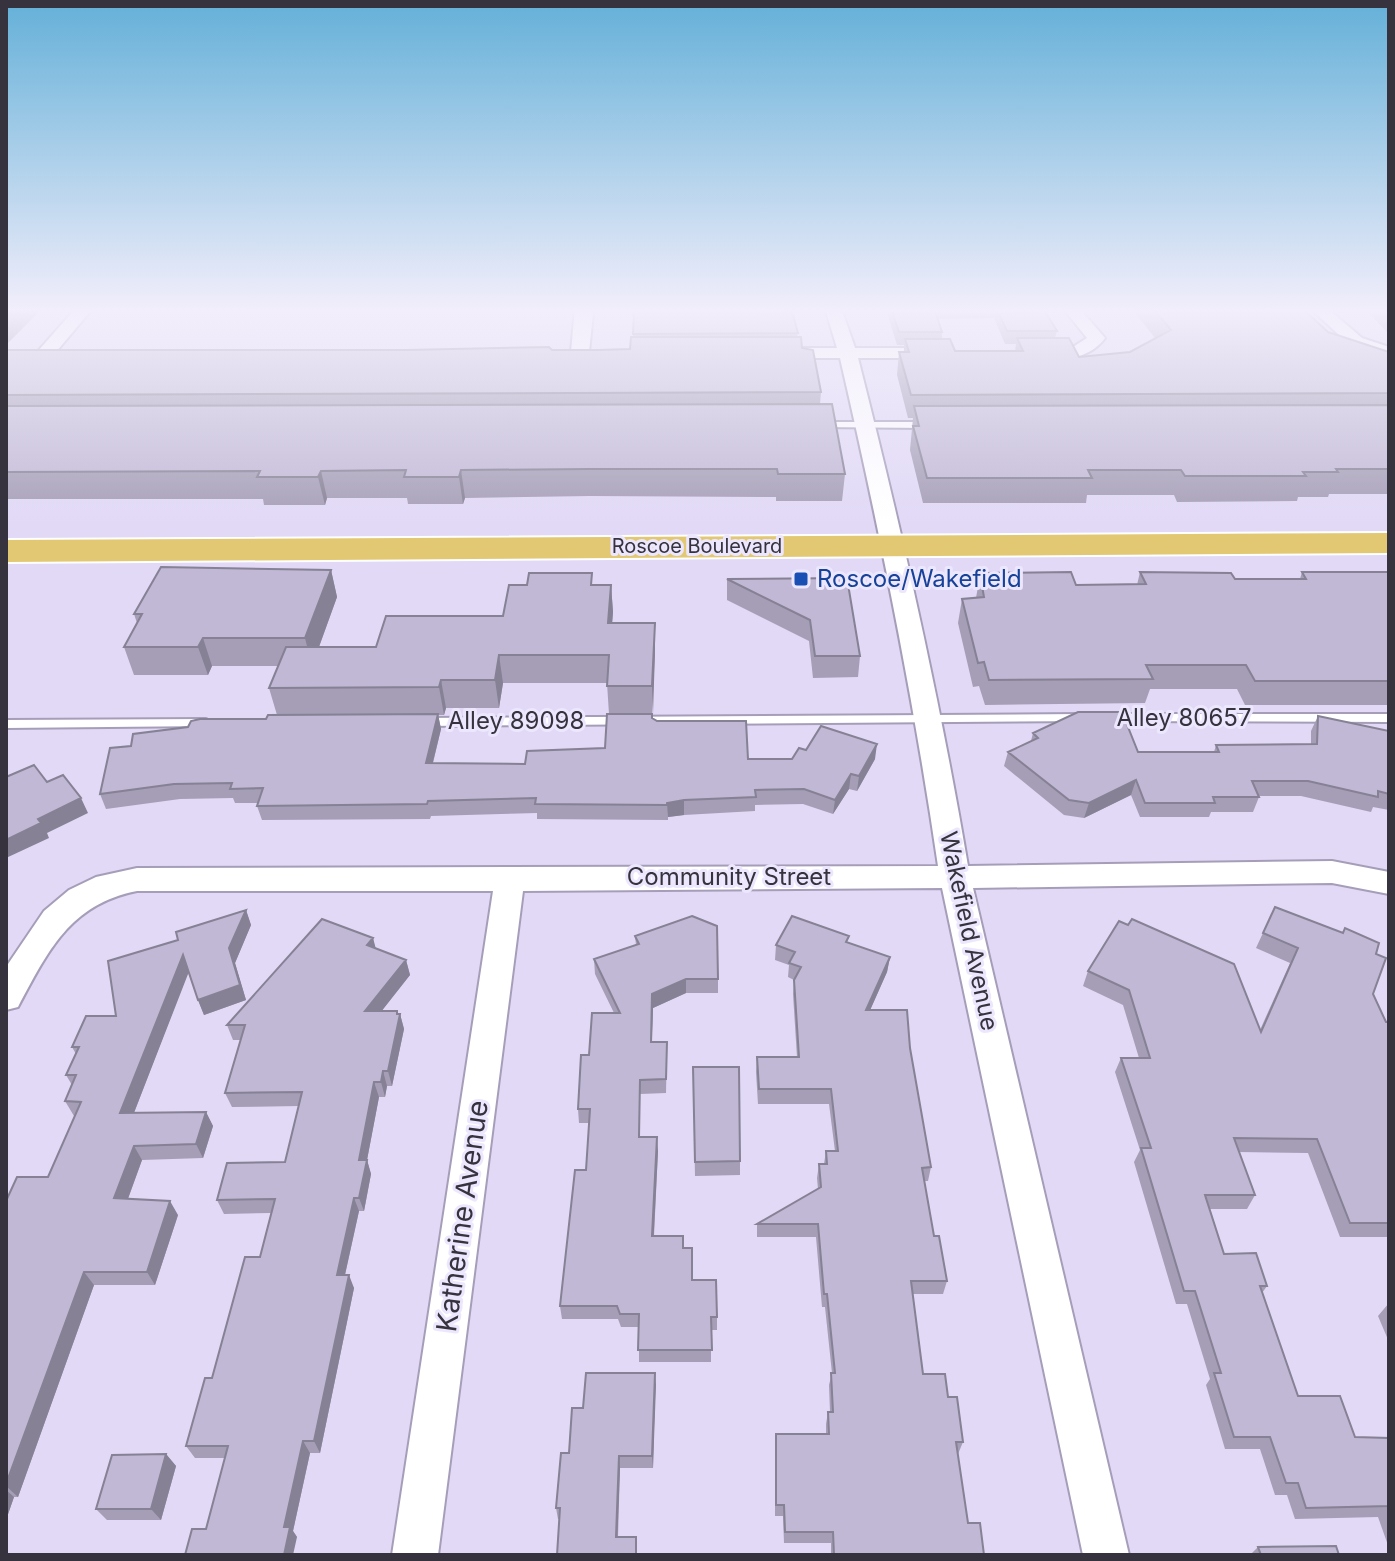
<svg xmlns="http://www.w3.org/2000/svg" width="1395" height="1561" font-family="Inter,sans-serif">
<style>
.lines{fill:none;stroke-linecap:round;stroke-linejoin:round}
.service-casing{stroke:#a69eb9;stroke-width:4}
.minor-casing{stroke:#a69eb9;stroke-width:4}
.primary-casing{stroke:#fff;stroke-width:4}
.service{fill:#fff;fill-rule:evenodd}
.minor{fill:#fff;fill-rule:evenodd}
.primary{fill:#e2c872;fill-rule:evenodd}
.wall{fill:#a59eb6;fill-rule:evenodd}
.shaded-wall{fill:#868194}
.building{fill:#c0b8d4;stroke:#868194;stroke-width:2}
.transit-dot{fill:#1a4fb4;stroke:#ede7fe;stroke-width:3}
.labels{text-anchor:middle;stroke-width:6;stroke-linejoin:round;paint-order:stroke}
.far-street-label{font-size:20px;fill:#36333e;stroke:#ede7fe}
.transit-label{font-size:24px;fill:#164399;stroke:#ede7fe;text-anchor:start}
.street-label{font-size:24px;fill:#36333e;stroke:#ede7fe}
.near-street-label{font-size:28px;fill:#36333e;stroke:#ede7fe}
</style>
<rect width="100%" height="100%" fill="#e1d9f6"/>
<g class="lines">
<defs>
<path id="service" d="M 817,422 L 929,422 L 934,425 L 929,428 L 814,427 L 814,423 Z
M 1082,714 L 1087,715 L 1089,718 L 1087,721 L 422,726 L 415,722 L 422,718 Z
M 1106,714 L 1389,714 L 1389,722 L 1101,721 L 1099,718 L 1101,715 Z
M 206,719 L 213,723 L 211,726 L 6,728 L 6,720 Z"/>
<path id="minor" d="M 76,308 L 93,308 L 50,359 L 38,359 L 35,355 L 38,351 Z
M 575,308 L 591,308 L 593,313 L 589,352 L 580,357 L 571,352 Z
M 825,308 L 841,308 L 855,348 L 937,348 L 946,353 L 937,358 L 858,358 C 901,527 939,694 968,866 L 1332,861 L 1389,872 L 1389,894 L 1332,883 L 973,888 L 1129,1555 L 1083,1555 L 942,888 L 523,891 L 438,1555 L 392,1555 L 493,891 L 137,891 C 70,904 48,951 18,1007 L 6,1010 L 6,967 L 44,911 L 69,890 L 96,877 L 137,868 L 938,866 C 913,695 879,527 840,358 L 778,358 L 769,353 L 778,348 L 837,348 Z
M 1063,308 L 1079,308 L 1105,338 C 1089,360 1057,363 1032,357 L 1029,353 L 1032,349 L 1073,347 L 1087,338 Z
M 1310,308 L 1327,308 L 1362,338 L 1389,347 L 1389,357 L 1350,345 Z"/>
<path id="primary" d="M 1389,533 L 1389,553 L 6,562 L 6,540 Z"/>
</defs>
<use href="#service" class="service-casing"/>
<use href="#minor" class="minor-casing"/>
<use href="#primary" class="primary-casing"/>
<use href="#service" class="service"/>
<use href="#minor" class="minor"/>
<use href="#primary" class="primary"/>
</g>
<path class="wall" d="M 630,308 L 791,308 L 798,333 L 797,337 L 821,392 L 820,404 L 845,474 L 842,501 L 776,501 L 776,497 L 590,496 L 465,498 L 463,504 L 408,504 L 407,498 L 327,498 L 325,505 L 264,505 L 263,499 L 6,499 L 6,350 L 599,350 L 630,349 L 633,337 L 634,321 Z
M 882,308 L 1043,308 L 1057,331 L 1055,338 L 1079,357 L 1130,352 L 1155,338 L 1131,308 L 1302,308 L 1328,332 L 1389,352 L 1389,494 L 1329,494 L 1328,497 L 1298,497 L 1297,501 L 1177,502 L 1174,495 L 1087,495 L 1086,503 L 923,503 L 910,450 L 913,418 L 908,418 L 897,375 L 899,352 L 904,352 L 904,345 L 897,345 L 886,309 L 883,309 ZM 994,318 L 1005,344 L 1016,344 L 1015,351 L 955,351 L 942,339 L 942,332 L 938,319 Z
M 1364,308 L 1389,308 L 1389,334 Z
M 331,570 L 337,597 L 319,647 L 376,647 L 503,616 L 593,585 L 611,585 L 613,612 L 612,623 L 655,651 L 652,718 L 748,759 L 792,759 L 806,750 L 875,759 L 857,791 L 849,789 L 833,814 L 803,804 L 755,805 L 755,811 L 684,815 L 668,817 L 668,820 L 537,819 L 537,813 L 431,816 L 430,819 L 262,820 L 257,806 L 258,803 L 235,803 L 233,798 L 180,799 L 106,809 L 100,794 L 131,746 L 266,719 L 277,715 L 269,688 L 278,666 L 212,666 L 208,675 L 134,675 L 124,647 L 137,623 L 134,614 ZM 503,683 L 607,683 L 609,714 L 605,748 L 525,764 L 433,763 L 441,729 L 438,715 L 444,715 L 446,708 L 499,708 Z
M 1140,572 L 1235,579 L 1300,579 L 1302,572 L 1389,572 L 1389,705 L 1245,705 L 1237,689 L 1150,689 L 1145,703 L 985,705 L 979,686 L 973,687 L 958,623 L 962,599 L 976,598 L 980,575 L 1076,585 L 1137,585 Z
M 847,578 L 860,656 L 858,677 L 813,678 L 809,641 L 727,600 L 727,579 Z
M 1318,716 L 1389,731 L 1389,810 L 1373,807 L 1371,812 L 1301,796 L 1259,796 L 1259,797 L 1253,812 L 1211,812 L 1209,817 L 1140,817 L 1131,795 L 1084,818 L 1064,815 L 1004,766 L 1008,752 L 1031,741 L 1033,733 L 1138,752 L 1214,752 L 1216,745 L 1311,744 L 1311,731 Z
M 1275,907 L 1376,954 L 1373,994 L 1386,1022 L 1389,1022 L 1389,1237 L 1340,1237 L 1308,1153 L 1239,1152 L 1255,1195 L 1247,1209 L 1210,1209 L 1224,1254 L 1267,1286 L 1262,1293 L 1298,1396 L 1355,1437 L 1389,1438 L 1389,1548 L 1378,1517 L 1295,1519 L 1287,1495 L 1275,1495 L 1260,1449 L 1225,1449 L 1206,1385 L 1210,1379 L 1187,1304 L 1176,1304 L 1134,1162 L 1140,1150 L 1115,1072 L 1121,1058 L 1139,1058 L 1123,1005 L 1083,986 L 1088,971 L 1260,1030 L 1290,963 L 1256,948 Z
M 246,910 L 251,925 L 235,963 L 246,1000 L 204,1015 L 198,1000 L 188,972 L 134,1113 L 206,1112 L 213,1126 L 203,1158 L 142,1160 L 128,1199 L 178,1215 L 155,1285 L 94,1285 L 18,1497 L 14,1497 L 6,1520 L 6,1201 L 48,1177 L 75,1116 L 74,1116 L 65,1101 L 72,1085 L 66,1075 L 76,1054 L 72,1047 L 116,1016 L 178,940 Z
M 635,936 L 718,979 L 718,993 L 686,993 L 653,1008 L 652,1042 L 667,1042 L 666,1093 L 640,1094 L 640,1137 L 658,1151 L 654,1236 L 684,1248 L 692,1280 L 717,1317 L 717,1330 L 711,1330 L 711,1362 L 639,1362 L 639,1327 L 621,1327 L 618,1319 L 562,1319 L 560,1306 L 586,1170 L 589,1123 L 579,1123 L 578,1109 L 589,1055 L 614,1013 L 595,974 L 594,959 L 636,945 Z
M 373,938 L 375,948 L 406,960 L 410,975 L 381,1011 L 400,1014 L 404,1029 L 392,1086 L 387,1086 L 385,1097 L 379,1097 L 367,1160 L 371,1174 L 364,1211 L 359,1211 L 345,1275 L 354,1288 L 320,1453 L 310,1453 L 293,1531 L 297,1537 L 206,1529 L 225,1458 L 195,1458 L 186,1446 L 260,1257 L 271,1213 L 224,1214 L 217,1200 L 285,1162 L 299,1106 L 232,1107 L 225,1093 L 241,1040 L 233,1040 L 227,1025 Z
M 848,943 L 890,957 L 887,972 L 870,1010 L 910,1048 L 931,1167 L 928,1181 L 924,1181 L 934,1236 L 947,1281 L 943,1294 L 913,1294 L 923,1374 L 948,1397 L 963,1442 L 958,1454 L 968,1523 L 984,1555 L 831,1555 L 831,1543 L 784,1543 L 783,1516 L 775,1516 L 775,1446 L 776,1434 L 826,1434 L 826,1424 L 828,1412 L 830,1412 L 829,1385 L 832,1373 L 825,1307 L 822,1307 L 816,1237 L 757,1237 L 757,1224 L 818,1189 L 817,1178 L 819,1164 L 824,1164 L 826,1151 L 835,1151 L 829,1104 L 758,1104 L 756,1072 L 757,1057 L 797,1057 L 793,994 L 794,980 L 788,977 L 789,965 L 775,960 L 776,945 Z
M 693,1067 L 740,1161 L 740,1175 L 695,1176 Z
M 1389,1303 L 1389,1342 L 1378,1316 Z
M 655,1373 L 653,1468 L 620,1468 L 618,1537 L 637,1547 L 637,1555 L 557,1555 L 560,1519 L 558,1519 L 556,1508 L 569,1453 Z
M 166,1454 L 176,1466 L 161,1520 L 107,1520 L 96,1509 Z
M 1258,1547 L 1339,1555 L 1250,1555 Z"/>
<path class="shaded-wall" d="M 10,308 L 43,308 L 6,345 L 6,311 Z
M 461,470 L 465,498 L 463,504 L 459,477 Z
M 321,471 L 327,498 L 325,505 L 318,477 Z
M 331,570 L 337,597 L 312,666 L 305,638 Z
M 611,585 L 613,612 L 610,651 L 608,623 Z
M 655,623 L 655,651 L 653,714 L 652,686 Z
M 203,638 L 212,666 L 208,675 L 198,647 Z
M 499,655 L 503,683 L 499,708 L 495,680 Z
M 441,680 L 446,708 L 444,715 L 439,687 Z
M 438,714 L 441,729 L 429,778 L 426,763 Z
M 877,744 L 875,759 L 857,791 L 859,776 Z
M 851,774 L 849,789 L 833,814 L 835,800 Z
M 1136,780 L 1131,795 L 1084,818 L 1089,803 Z
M 81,798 L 88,813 L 47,833 L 49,838 L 6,858 L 6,840 L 38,819 Z
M 684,800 L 684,815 L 668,817 L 667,803 Z
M 246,910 L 251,925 L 235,963 L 246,1000 L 204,1015 L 198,1000 L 229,948 Z
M 373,938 L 377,953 L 367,945 Z
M 183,955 L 190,969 L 128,1128 L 120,1113 Z
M 890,957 L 887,972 L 864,1024 L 866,1010 Z
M 406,960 L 410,975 L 370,1026 L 365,1011 Z
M 686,979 L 686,993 L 653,1008 L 651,1056 L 652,994 Z
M 397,1011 L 399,1018 L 400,1014 L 404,1029 L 392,1086 L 388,1071 Z
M 383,1071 L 387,1086 L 385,1097 L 381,1082 Z
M 374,1082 L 379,1097 L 367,1160 L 371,1174 L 364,1211 L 359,1198 L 359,1160 Z
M 206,1112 L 213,1126 L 203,1158 L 196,1144 Z
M 657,1137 L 658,1151 L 653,1249 L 652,1236 Z
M 134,1146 L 142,1160 L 123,1212 L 114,1198 Z
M 354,1198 L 359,1211 L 342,1288 L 337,1275 Z
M 170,1201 L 178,1215 L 155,1285 L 147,1272 Z
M 84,1272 L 94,1285 L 18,1497 L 6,1486 Z
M 349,1275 L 354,1288 L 320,1453 L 314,1441 Z
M 655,1373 L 656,1385 L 653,1468 L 652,1456 Z
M 303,1441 L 310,1453 L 293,1531 L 297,1537 L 293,1555 L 284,1555 L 284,1527 Z
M 166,1454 L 176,1466 L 161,1520 L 151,1509 Z
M 619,1456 L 620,1468 L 617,1548 L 616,1537 Z
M 6,1490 L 14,1497 L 6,1520 Z"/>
<path class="building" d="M 633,308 L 791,308 L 798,333 L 633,334 L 634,313 Z
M 891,308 L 934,308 L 942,332 L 899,332 Z
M 996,308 L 1043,308 L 1057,331 L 1007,331 Z
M 1153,308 L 1302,308 L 1328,332 L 1389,352 L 1389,393 L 911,395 L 899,352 L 909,352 L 905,339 L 950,339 L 955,351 L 1023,351 L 1017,338 L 1069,338 L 1079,357 L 1130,352 L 1171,330 Z
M 631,337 L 801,337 L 802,348 L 813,350 L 821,392 L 6,395 L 6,350 L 407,350 L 549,347 L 552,350 L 599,350 L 630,349 Z
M 832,404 L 845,474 L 778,474 L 777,469 L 589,469 L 461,470 L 459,477 L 404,477 L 406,470 L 321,471 L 318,477 L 257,477 L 260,471 L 6,472 L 6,406 Z
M 1389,405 L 1389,469 L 1336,469 L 1338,472 L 1303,472 L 1306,476 L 1185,476 L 1181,470 L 1088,470 L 1092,478 L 927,478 L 913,426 L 919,426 L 914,406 Z
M 161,567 L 331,570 L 305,638 L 203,638 L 198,647 L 124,647 L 142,614 L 134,614 Z
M 1071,572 L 1076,585 L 1146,584 L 1140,572 L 1231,573 L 1235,579 L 1306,579 L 1302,572 L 1389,572 L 1389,681 L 1255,681 L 1246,665 L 1146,665 L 1153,679 L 989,680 L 984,662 L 978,663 L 962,599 L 984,597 L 980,575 L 984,573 Z
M 529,573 L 592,573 L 591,585 L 611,585 L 608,623 L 655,623 L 652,686 L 607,686 L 609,655 L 499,655 L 495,680 L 441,680 L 439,687 L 269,688 L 286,647 L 376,647 L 386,616 L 503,616 L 509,585 L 527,585 Z
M 847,578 L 860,656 L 815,656 L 810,620 L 727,579 Z
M 1078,712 L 1122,712 L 1138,752 L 1219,752 L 1216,745 L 1317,744 L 1318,716 L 1389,731 L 1389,794 L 1378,791 L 1378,797 L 1308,781 L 1252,781 L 1259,797 L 1213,797 L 1215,803 L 1145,803 L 1136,780 L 1089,803 L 1069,800 L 1008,752 L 1038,738 L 1033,733 Z
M 438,714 L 426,763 L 525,764 L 527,751 L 605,748 L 607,714 L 652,714 L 652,718 L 657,721 L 746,721 L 748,759 L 792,759 L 799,748 L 806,750 L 821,726 L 877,744 L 859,776 L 851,774 L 835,800 L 804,789 L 755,790 L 756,797 L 684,800 L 667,803 L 667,805 L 535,804 L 536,798 L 428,801 L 427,804 L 257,806 L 263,788 L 230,789 L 232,783 L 174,784 L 100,794 L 110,748 L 131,746 L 133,734 L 188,727 L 191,721 L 200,719 L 266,719 L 268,715 Z
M 34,765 L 47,782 L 63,775 L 81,798 L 38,819 L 41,823 L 6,840 L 6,777 Z
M 1275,907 L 1343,933 L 1345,928 L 1379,943 L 1376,954 L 1386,958 L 1373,994 L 1386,1022 L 1389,1022 L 1389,1223 L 1350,1223 L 1317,1139 L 1234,1138 L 1255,1195 L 1205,1195 L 1224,1254 L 1256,1253 L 1267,1286 L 1260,1286 L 1298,1396 L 1340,1396 L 1355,1437 L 1389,1438 L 1389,1506 L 1306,1508 L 1298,1483 L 1286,1483 L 1270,1437 L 1234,1437 L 1214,1373 L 1221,1373 L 1195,1291 L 1184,1291 L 1141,1148 L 1151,1148 L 1121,1058 L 1150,1058 L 1129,990 L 1088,971 L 1119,921 L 1128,925 L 1132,919 L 1234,964 L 1261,1032 L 1298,948 L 1263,933 Z
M 246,910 L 229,948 L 240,985 L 198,1000 L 183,955 L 120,1113 L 206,1112 L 196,1144 L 134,1146 L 114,1198 L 170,1201 L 147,1272 L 84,1272 L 6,1484 L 6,1201 L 17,1177 L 48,1177 L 81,1102 L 65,1101 L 76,1075 L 66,1075 L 79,1047 L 72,1047 L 86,1016 L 116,1016 L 108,961 L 178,940 L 176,932 Z
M 692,916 L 717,926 L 718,979 L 686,979 L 652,994 L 651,1042 L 667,1042 L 666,1079 L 640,1080 L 639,1137 L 657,1137 L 652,1236 L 683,1236 L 683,1248 L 692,1248 L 692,1280 L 716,1280 L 717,1317 L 711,1317 L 712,1350 L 638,1350 L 639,1314 L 620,1314 L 617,1306 L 560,1306 L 575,1170 L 586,1170 L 590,1109 L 578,1109 L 581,1055 L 589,1055 L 592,1013 L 620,1013 L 594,959 L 639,944 L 635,936 Z
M 792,916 L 849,936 L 846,942 L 890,957 L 866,1010 L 907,1010 L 910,1048 L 931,1167 L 922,1168 L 934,1236 L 939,1236 L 947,1281 L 911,1281 L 923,1374 L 945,1374 L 948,1397 L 957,1397 L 963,1442 L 956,1442 L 968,1523 L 980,1523 L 984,1555 L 834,1555 L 833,1532 L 785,1532 L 784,1505 L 776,1505 L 776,1434 L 829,1434 L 828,1412 L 833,1412 L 831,1373 L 835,1373 L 827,1294 L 824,1294 L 818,1224 L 757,1224 L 821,1187 L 819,1164 L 827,1164 L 826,1151 L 838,1151 L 831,1089 L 759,1089 L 757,1057 L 799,1057 L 794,980 L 801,967 L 789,963 L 795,952 L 776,945 Z
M 322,919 L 373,938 L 367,945 L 406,960 L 365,1011 L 397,1011 L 397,1014 L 400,1014 L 388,1071 L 383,1071 L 381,1082 L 374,1082 L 359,1160 L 367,1160 L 359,1198 L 354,1198 L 337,1275 L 349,1275 L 314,1441 L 303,1441 L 284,1527 L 290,1527 L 284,1555 L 185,1555 L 192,1529 L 206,1529 L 228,1446 L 186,1446 L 205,1378 L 212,1378 L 245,1257 L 260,1257 L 275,1199 L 217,1200 L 227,1163 L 285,1162 L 302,1092 L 225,1093 L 245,1025 L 227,1025 Z
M 693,1067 L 739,1067 L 740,1161 L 695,1162 Z
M 586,1373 L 655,1373 L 652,1456 L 619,1456 L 616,1537 L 636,1537 L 636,1555 L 557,1555 L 560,1508 L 556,1508 L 561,1453 L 569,1453 L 572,1408 L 583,1408 Z
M 166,1454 L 151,1509 L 96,1509 L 112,1455 Z
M 1336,1546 L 1339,1555 L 1261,1555 L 1258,1547 Z"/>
<linearGradient id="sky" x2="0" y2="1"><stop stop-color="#64b0d8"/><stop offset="0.59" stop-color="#f2eefb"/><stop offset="1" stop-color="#f2eefb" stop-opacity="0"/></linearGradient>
<rect width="1395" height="526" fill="url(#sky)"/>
<rect class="transit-dot" x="793" y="571" width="16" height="16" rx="4"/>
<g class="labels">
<g class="far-street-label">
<text x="697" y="553">Roscoe Boulevard</text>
</g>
<g class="transit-label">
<text x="817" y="587">Roscoe/Wakefield</text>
</g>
<g class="street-label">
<text x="1184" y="726">Alley 80657</text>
<text x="516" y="729">Alley 89098</text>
<text x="729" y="885">Community Street</text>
<text transform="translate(969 931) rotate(78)" y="8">Wakefield Avenue</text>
</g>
<g class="near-street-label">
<text transform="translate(462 1216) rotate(-82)" y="10">Katherine Avenue</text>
</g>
</g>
<rect width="1395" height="1561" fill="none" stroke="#36333e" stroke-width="16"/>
</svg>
